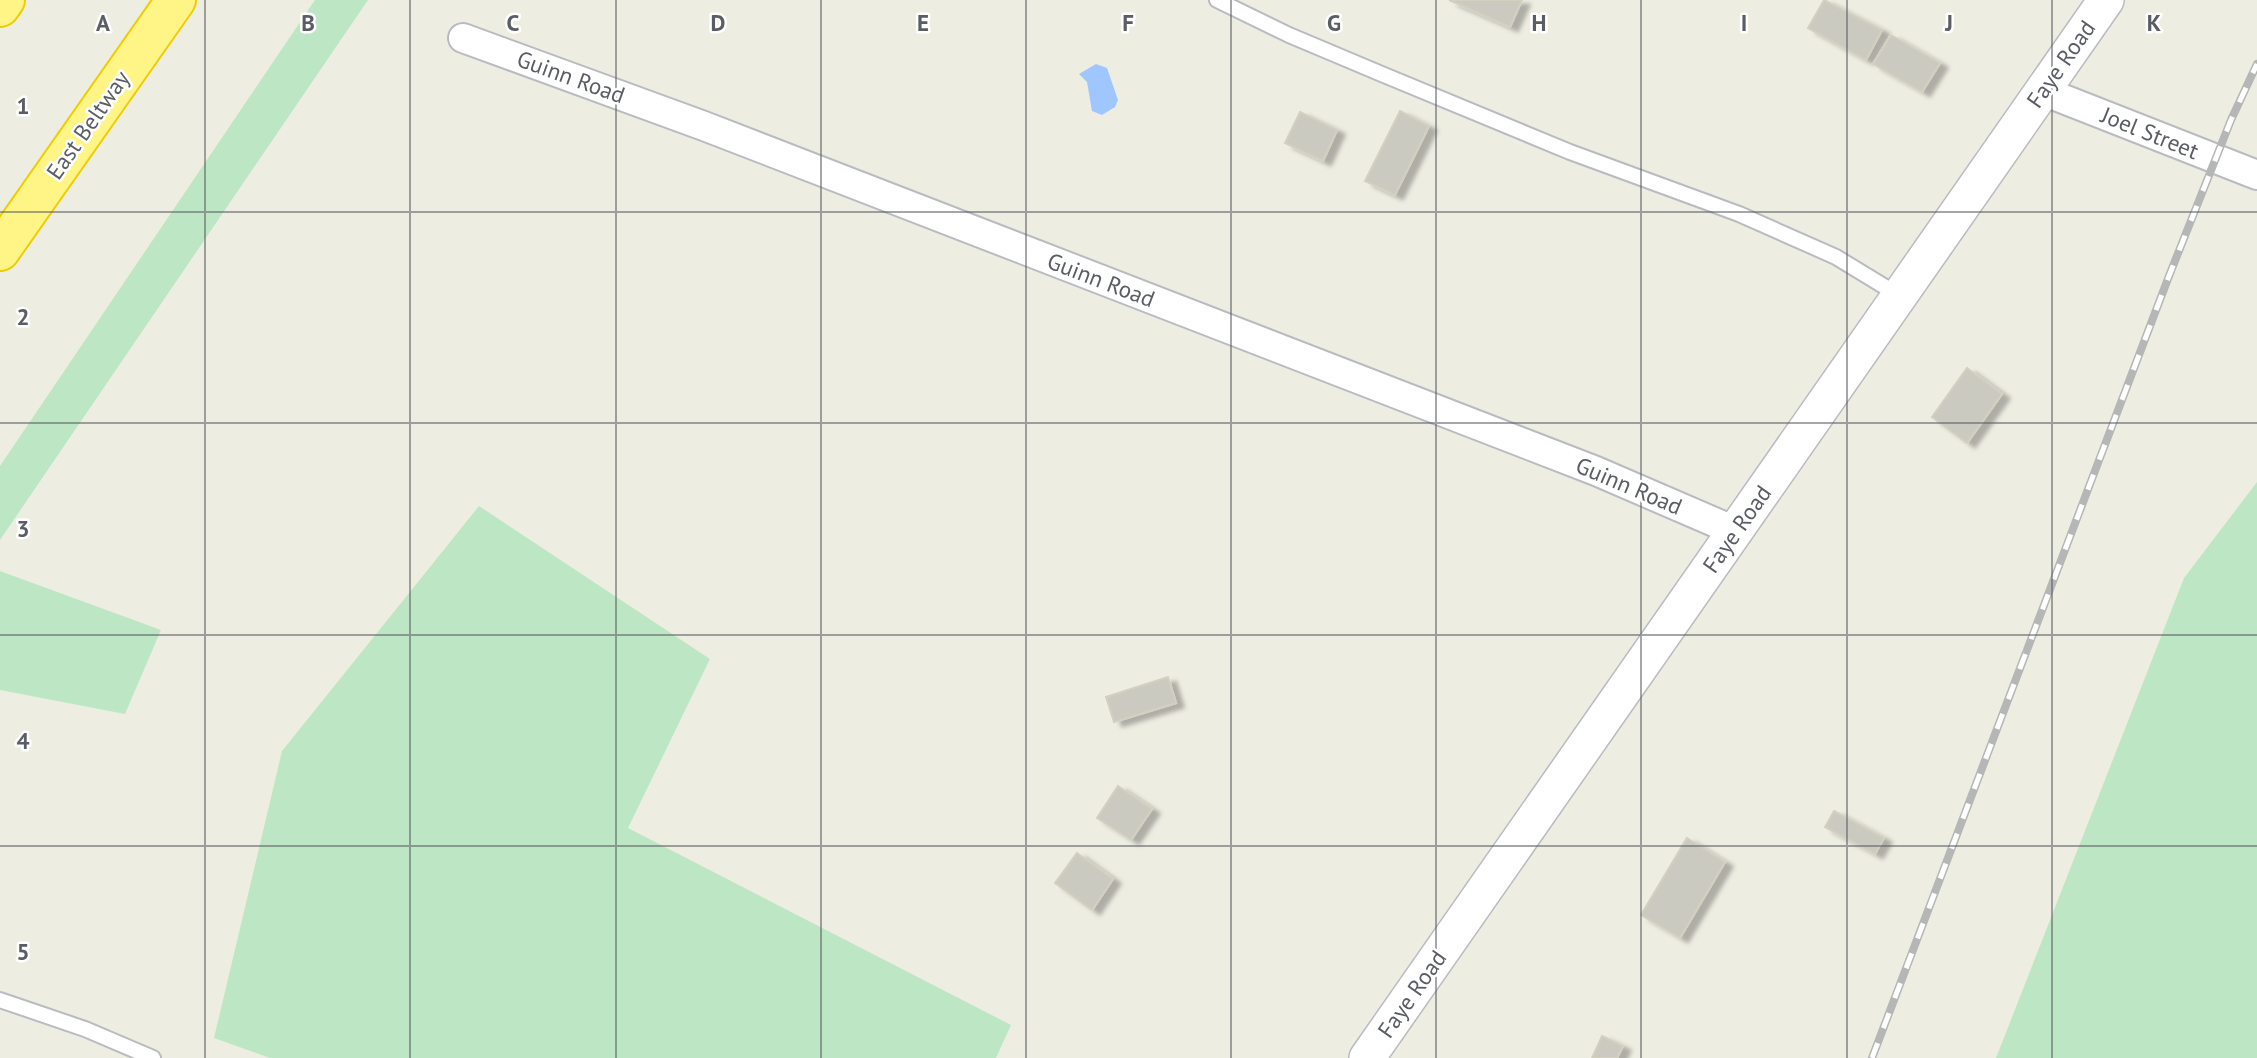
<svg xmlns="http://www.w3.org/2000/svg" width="2257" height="1058" font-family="'PT Sans',sans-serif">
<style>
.green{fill:#bde7c4}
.water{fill:#a0c6ff}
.building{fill:#cbcac1;stroke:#d3d0c0;stroke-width:2;filter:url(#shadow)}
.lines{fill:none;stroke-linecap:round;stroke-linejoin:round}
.service-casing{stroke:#b9bbc1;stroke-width:18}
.minor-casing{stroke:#b9bbc1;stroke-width:32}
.tertiary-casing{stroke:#b9bbc1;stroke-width:38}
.motorway-casing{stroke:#efcd00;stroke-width:42}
.service{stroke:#fff;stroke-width:14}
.minor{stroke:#fff;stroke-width:28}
.tertiary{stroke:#fff;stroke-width:35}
.motorway{stroke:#fff587;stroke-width:38}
.rail-casing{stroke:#b5b6b6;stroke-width:8}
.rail{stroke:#fff;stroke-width:5;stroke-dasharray:16;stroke-linecap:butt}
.grid{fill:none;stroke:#5a5d63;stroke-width:2;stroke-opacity:0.55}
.labels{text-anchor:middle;stroke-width:5;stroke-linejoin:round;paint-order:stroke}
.street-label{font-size:23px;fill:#5a5d63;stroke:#fff}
.grid-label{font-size:23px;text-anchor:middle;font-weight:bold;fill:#5a5d63;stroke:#fff;stroke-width:5;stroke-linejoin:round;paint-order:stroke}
</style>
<defs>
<filter id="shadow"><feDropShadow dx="8" dy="4.5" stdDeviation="2" flood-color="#0004"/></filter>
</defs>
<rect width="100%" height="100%" fill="#eeede2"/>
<path class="green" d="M 315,0 L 368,0 L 0,540 L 0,466 Z
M 2257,482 L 2257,1058 L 1996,1058 L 2184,578 Z
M 479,506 L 710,659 L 628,828 L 1011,1025 L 996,1058 L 270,1058 L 214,1038 L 282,751 Z
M 0,571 L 161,630 L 125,714 L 0,690 Z"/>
<path class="water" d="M 1096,64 L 1107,68 L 1118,100 L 1115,107 L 1102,115 L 1092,111 L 1087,82 L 1079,74 Z"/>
<path class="building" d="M 1449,0 L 1522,0 L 1510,27 Z
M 1824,0 L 1882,30 L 1866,60 L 1808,28 Z
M 1891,35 L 1940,63 L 1922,92 L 1873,64 Z
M 1400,111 L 1429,126 L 1395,195 L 1365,181 Z
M 1300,112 L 1337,130 L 1323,161 L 1285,143 Z
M 1967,368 L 2002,394 L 1967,443 L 1932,417 Z
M 1168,677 L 1176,703 L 1114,722 L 1106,697 Z
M 1118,786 L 1152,809 L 1131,840 L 1097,818 Z
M 1834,811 L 1884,838 L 1875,854 L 1825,827 Z
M 1687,838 L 1725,862 L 1680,938 L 1641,915 Z
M 1077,853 L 1113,879 L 1092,910 L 1055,883 Z
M 1602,1036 L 1623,1046 L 1617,1058 L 1592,1058 Z"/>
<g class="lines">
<defs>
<path id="service" d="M 1217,0 L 1289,35 L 1384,75 L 1570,152 L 1739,214 L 1836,257 L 1900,296
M 0,1000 L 85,1029 L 153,1058"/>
<path id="minor" d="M 463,38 L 704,126 L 1596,471 L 1735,531
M 2043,91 L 2257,175"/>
<path id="tertiary" d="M 1367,1058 L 2106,0"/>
<path id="motorway" d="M 0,7 L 5,0
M 0,251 L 176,0"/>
</defs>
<use href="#service" class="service-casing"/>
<use href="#minor" class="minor-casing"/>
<use href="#tertiary" class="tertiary-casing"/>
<use href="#motorway" class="motorway-casing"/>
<use href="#service" class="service"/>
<use href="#minor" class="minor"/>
<use href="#tertiary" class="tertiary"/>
<use href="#motorway" class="motorway"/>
<defs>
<path id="rail" d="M 1872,1058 L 2169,276 L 2231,120 L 2257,64"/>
</defs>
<use href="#rail" class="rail-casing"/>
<use href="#rail" class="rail"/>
</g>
<path class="grid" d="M 205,0 L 205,1058M 410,0 L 410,1058M 616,0 L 616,1058M 821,0 L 821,1058M 1026,0 L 1026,1058M 1231,0 L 1231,1058M 1436,0 L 1436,1058M 1641,0 L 1641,1058M 1847,0 L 1847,1058M 2052,0 L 2052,1058M 0,212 L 2257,212M 0,423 L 2257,423M 0,635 L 2257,635M 0,846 L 2257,846"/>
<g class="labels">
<g class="street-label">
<text transform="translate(2061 64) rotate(-55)" y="8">Faye Road</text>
<text transform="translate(571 77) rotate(20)" y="8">Guinn Road</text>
<text transform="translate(88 125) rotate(-55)" y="8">East Beltway</text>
<text transform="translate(2150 133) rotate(22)" y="8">Joel Street</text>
<text transform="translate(1101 280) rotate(21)" y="8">Guinn Road</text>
<text transform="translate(1629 486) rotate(23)" y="8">Guinn Road</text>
<text transform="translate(1737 529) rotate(-55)" y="8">Faye Road</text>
<text transform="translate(1412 994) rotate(-55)" y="8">Faye Road</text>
</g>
</g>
<g class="grid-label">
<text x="103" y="31">A</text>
<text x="308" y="31">B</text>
<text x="513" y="31">C</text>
<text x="718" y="31">D</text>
<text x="923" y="31">E</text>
<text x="1128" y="31">F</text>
<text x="1334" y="31">G</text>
<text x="1539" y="31">H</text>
<text x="1744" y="31">I</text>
<text x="1949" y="31">J</text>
<text x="2154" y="31">K</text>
<text x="23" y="114">1</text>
<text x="23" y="325">2</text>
<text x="23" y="537">3</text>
<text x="23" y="749">4</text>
<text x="23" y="960">5</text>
</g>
</svg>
